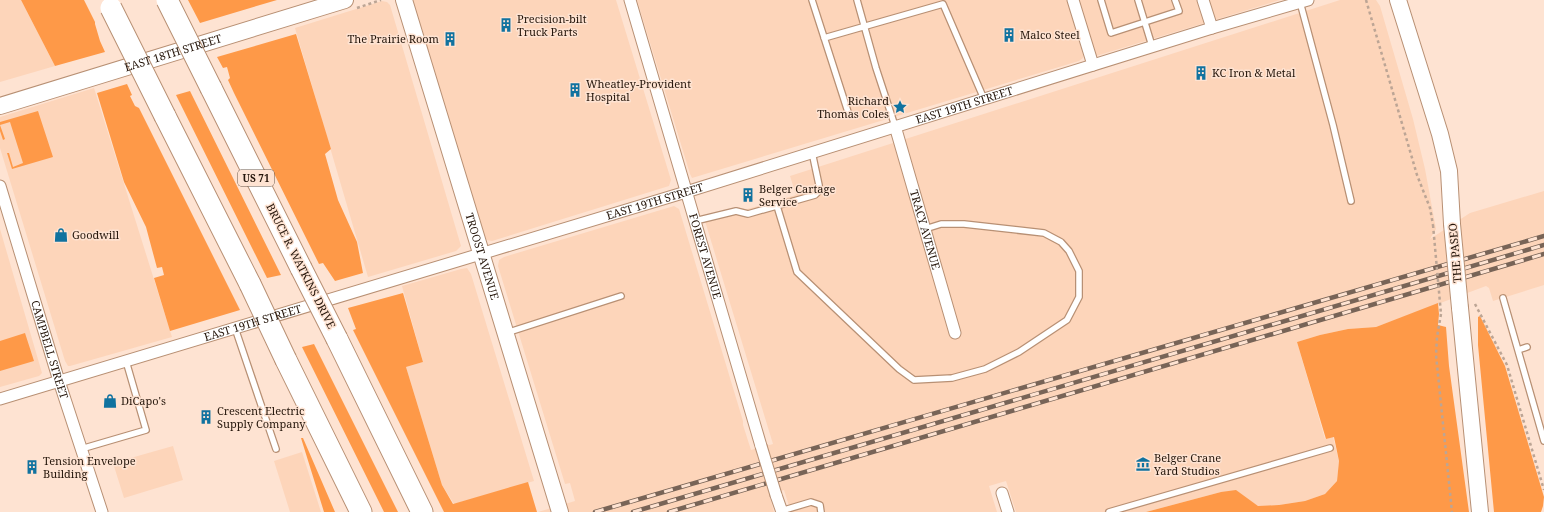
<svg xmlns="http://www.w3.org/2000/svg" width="1544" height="512" font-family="'Noto Serif',serif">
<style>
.built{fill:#fdd5ba}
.green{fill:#fe9948}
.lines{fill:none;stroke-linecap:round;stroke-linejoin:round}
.service-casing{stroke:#b89074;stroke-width:8}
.minor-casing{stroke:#b89074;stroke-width:13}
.secondary-casing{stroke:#b89074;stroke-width:18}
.motorway-casing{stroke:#b89074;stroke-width:23}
.path{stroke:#bca595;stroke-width:2.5;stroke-dasharray:3 3;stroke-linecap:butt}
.service{stroke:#fff;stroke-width:5.5}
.minor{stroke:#fff;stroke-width:11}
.secondary{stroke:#fff;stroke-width:16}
.motorway{stroke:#fff;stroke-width:21}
.rail-casing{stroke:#786457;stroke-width:4.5}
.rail{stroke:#fee3d2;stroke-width:3;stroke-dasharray:9;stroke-linecap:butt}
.minor-bridge-casing{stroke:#b89074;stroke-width:13;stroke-linecap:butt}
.secondary-bridge-casing{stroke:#b89074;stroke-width:18;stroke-linecap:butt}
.motorway-bridge-casing{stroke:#b89074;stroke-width:23;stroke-linecap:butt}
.path-bridge{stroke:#bca595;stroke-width:2.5;stroke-dasharray:3 3;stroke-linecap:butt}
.minor-bridge{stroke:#fff;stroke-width:11}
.secondary-bridge{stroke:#fff;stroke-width:16}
.motorway-bridge{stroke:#fff;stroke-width:21}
.labels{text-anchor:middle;stroke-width:3;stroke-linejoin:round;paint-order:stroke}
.shield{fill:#fee3d2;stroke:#665447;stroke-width:1}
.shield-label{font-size:10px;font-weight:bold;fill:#25160b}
.poi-label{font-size:11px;fill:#25160b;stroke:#fee3d2;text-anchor:start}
.street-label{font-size:11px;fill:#25160b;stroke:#fee3d2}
</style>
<rect width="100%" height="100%" fill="#fee3d2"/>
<path class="built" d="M 0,0 L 21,0 L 55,66 L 0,82 Z
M 412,0 L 616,0 L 671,180 L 669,186 L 492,241 L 487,240 L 485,238 Z
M 637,0 L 1067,0 L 1083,55 L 1083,58 L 1079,61 L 692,178 L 690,174 Z
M 1077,0 L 1280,0 L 1096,56 L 1095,56 Z
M 1340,0 L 1376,0 L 1380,6 L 1413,119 L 1425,169 L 1436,229 L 1430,239 L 1470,213 L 1544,191 L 1544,285 L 1493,301 L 1489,288 L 1486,286 L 1376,327 L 1348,329 L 1320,335 L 1297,342 L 1325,439 L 1333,437 L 1339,461 L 1337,481 L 1325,494 L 1305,501 L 1279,505 L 1258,506 L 1248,500 L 1221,492 L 1146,512 L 1016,512 L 1006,481 L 989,486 L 997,512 L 791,512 L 784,490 L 769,494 L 774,512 L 538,512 L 575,501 L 570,483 L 565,484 L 498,266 L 499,260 L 504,257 L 674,206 L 679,209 L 743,421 L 743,425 L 751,450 L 773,444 L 705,221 L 796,195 L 790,176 Z
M 382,1 L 387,2 L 390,5 L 461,246 L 456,251 L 368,277 L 295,28 Z
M 94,88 L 172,337 L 70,366 L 68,366 L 65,361 L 0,148 L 0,117 Z
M 0,229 L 42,373 L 39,376 L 0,387 Z
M 467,268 L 471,274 L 534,481 L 454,504 L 442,485 L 406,367 L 423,362 L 402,286 L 461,269 Z
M 173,446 L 183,480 L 124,498 L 113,463 Z
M 302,452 L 321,512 L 290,512 L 274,461 Z"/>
<path class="green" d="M 21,0 L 84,0 L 95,22 L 95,24 L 100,41 L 105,52 L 55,66 Z
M 188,0 L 277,0 L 200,23 Z
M 296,34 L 331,149 L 325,154 L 338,200 L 357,242 L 363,273 L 335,281 L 323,263 L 319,264 L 234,93 L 228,80 L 230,78 L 227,67 L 223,68 L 217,57 Z
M 127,84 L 132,95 L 130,96 L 135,106 L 139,108 L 240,310 L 170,331 L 154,278 L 164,275 L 162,267 L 157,268 L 146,227 L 124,182 L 97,93 Z
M 190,91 L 281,275 L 267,278 L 176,95 Z
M 38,111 L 53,157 L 12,169 L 7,153 L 9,153 L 13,167 L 23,163 L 10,122 L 0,125 L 5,139 L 3,140 L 0,131 L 0,122 Z
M 403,293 L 423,362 L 406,367 L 442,485 L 453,504 L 528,482 L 537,512 L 444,512 L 353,330 L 356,329 L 348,308 Z
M 1438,303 L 1439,314 L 1438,325 L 1446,327 L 1449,366 L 1469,512 L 1146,512 L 1221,492 L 1236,490 L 1258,506 L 1279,505 L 1305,501 L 1325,494 L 1337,481 L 1339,461 L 1334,437 L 1326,439 L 1297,342 L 1320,335 L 1348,329 L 1376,327 Z
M 1480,316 L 1505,366 L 1544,497 L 1543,506 L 1541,512 L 1494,512 L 1478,345 L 1478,317 Z
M 25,333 L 34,361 L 0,371 L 0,341 Z
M 314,344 L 398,512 L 384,512 L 302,347 Z
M 301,438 L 303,438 L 335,512 L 324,512 Z"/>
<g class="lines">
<defs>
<path id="service" d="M 812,0 L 849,115
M 857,0 L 876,68 L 895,126
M 1101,0 L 1111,33 L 1179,11 L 1175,0
M 1138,0 L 1152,46
M 1300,2 L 1333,125 L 1351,201
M 824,38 L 943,4 L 984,99
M 777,206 L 797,272 L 899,369 L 914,380 L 952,378 L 985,369 L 1019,352 L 1067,320 L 1079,297 L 1079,271 L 1069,251 L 1061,242 L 1044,233 L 964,224 L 941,224 L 925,229
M 695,221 L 736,211 L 748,214 L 815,195 L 819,191 L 819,185 L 812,152
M 1503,298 L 1544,441
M 235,328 L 276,449
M 506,333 L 621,296
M 1518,350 L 1527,347
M 81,449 L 146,430 L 126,361
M 781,511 L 811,502 L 820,505 L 821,512
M 1109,512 L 1330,448"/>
<g id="minor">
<path id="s1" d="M 630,0 L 761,446"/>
<path d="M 1073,0 L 1093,65"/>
<path d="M 1203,0 L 1212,28"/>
<path id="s2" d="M 895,126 L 955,333"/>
<path id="s3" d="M 0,186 L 59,381 L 102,512"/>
<path id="s4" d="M 0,399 L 686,192 L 1212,28 L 1308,0"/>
<path d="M 1002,493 L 1008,512"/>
<path d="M 776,495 L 782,512"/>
</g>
<g id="secondary">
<path id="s5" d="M 404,0 L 560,512"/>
<path d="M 1398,0 L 1440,134 L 1449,171 L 1452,224"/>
<path id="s6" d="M 0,106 L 345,0"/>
<path d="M 1460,308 L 1480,512"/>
</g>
<path id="motorway" d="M 211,88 L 301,268
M 165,116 L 250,284
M 337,339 L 422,512
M 286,360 L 361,512"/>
</defs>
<use href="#service" class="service-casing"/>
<use href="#minor" class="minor-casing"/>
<use href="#secondary" class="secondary-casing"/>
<use href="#motorway" class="motorway-casing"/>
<path class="path" d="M 1366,0 L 1417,175 L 1430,208 L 1433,225
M 357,8 L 381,0
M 1475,304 L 1507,365 L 1544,490
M 1441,314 L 1437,337 L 1436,355 L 1452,512"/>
<use href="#service" class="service"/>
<use href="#minor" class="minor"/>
<use href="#secondary" class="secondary"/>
<use href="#motorway" class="motorway"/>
<defs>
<path id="rail" d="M 595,512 L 1544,236
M 633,512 L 1544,245
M 669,512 L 1544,254"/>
</defs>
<use href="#rail" class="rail-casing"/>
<use href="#rail" class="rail"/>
<defs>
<path id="minor-bridge" d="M 761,446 L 776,495"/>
<path id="secondary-bridge" d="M 1452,224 L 1460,308"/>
<path id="motorway-bridge" d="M 167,0 L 211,88
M 111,8 L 165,116
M 301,268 L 337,339
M 250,284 L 286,360"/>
</defs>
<use href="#minor-bridge" class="minor-bridge-casing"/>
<use href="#secondary-bridge" class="secondary-bridge-casing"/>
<use href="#motorway-bridge" class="motorway-bridge-casing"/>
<path class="path-bridge" d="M 1433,225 L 1441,314"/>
<use href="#minor-bridge" class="minor-bridge"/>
<use href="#secondary-bridge" class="secondary-bridge"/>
<use href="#motorway-bridge" class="motorway-bridge"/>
</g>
<defs>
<symbol id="building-bare" viewBox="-9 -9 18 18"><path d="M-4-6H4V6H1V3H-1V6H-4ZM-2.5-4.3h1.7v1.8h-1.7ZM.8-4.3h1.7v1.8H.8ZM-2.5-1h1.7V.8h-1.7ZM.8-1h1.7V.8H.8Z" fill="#10729f" stroke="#fee3d2" stroke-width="2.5" paint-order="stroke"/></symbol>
<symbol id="sight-bare" viewBox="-9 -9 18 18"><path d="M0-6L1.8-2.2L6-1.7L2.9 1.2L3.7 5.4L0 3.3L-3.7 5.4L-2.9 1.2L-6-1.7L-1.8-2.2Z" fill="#10729f" stroke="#fee3d2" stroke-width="2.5" paint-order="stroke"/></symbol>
<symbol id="shop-bare" viewBox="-9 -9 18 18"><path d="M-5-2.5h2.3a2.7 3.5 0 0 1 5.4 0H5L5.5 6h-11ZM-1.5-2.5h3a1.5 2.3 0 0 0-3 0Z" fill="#10729f" stroke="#fee3d2" stroke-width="2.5" paint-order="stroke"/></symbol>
<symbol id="museum-bare" viewBox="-9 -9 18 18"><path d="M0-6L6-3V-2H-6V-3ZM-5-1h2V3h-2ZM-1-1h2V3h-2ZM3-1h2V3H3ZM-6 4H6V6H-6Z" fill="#10729f" stroke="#fee3d2" stroke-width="2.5" paint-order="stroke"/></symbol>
</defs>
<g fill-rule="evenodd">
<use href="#building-bare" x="496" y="15" width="20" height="20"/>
<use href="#building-bare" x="999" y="25" width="20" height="20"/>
<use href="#building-bare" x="440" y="29" width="20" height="20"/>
<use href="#building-bare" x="1191" y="63" width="20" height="20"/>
<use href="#building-bare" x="565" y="80" width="20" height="20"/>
<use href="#sight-bare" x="890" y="97" width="20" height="20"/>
<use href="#building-bare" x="738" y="185" width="20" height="20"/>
<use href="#shop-bare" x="51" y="225" width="20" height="20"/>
<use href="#shop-bare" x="100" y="391" width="20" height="20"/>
<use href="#building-bare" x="196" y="407" width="20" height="20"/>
<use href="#museum-bare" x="1133" y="454" width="20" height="20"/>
<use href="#building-bare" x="22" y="457" width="20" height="20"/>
</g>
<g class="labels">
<rect class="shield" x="238" y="170" width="36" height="16" rx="3"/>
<g class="shield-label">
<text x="256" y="182">US 71</text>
</g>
<g class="poi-label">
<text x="517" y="23">Precision-bilt<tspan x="517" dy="13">Truck Parts</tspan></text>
<text x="1020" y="39">Malco Steel</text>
<text x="439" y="43" text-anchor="end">The Prairie Room</text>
<text x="1212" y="77">KC Iron &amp; Metal</text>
<text x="586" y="88">Wheatley-Provident<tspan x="586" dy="13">Hospital</tspan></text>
<text x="889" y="105" text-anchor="end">Richard<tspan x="889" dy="13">Thomas Coles</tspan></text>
<text x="759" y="193">Belger Cartage<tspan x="759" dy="13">Service</tspan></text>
<text x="72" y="239">Goodwill</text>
<text x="121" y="405">DiCapo's</text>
<text x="217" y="415">Crescent Electric<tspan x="217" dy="13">Supply Company</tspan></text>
<text x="1154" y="462">Belger Crane<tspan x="1154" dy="13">Yard Studios</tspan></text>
<text x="43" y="465">Tension Envelope<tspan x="43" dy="13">Building</tspan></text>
</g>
<g class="street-label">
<text dy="4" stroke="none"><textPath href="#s6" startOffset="181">EAST 18TH STREET</textPath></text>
<text dy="4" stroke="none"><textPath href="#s4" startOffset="1008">EAST 19TH STREET</textPath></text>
<text dy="4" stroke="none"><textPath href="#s4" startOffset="684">EAST 19TH STREET</textPath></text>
<text dy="4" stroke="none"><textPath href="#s2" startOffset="108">TRACY AVENUE</textPath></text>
<text transform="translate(1455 253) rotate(-95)" y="4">THE PASEO</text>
<text dy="4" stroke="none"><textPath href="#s5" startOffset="268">TROOST AVENUE</textPath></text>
<text dy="4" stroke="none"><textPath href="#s1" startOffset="267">FOREST AVENUE</textPath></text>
<text transform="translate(301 266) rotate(63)" y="4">BRUCE R. WATKINS DRIVE</text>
<text dy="4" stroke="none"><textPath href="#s4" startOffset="264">EAST 19TH STREET</textPath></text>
<text dy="4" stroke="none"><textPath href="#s3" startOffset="171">CAMPBELL STREET</textPath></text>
</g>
</g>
</svg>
